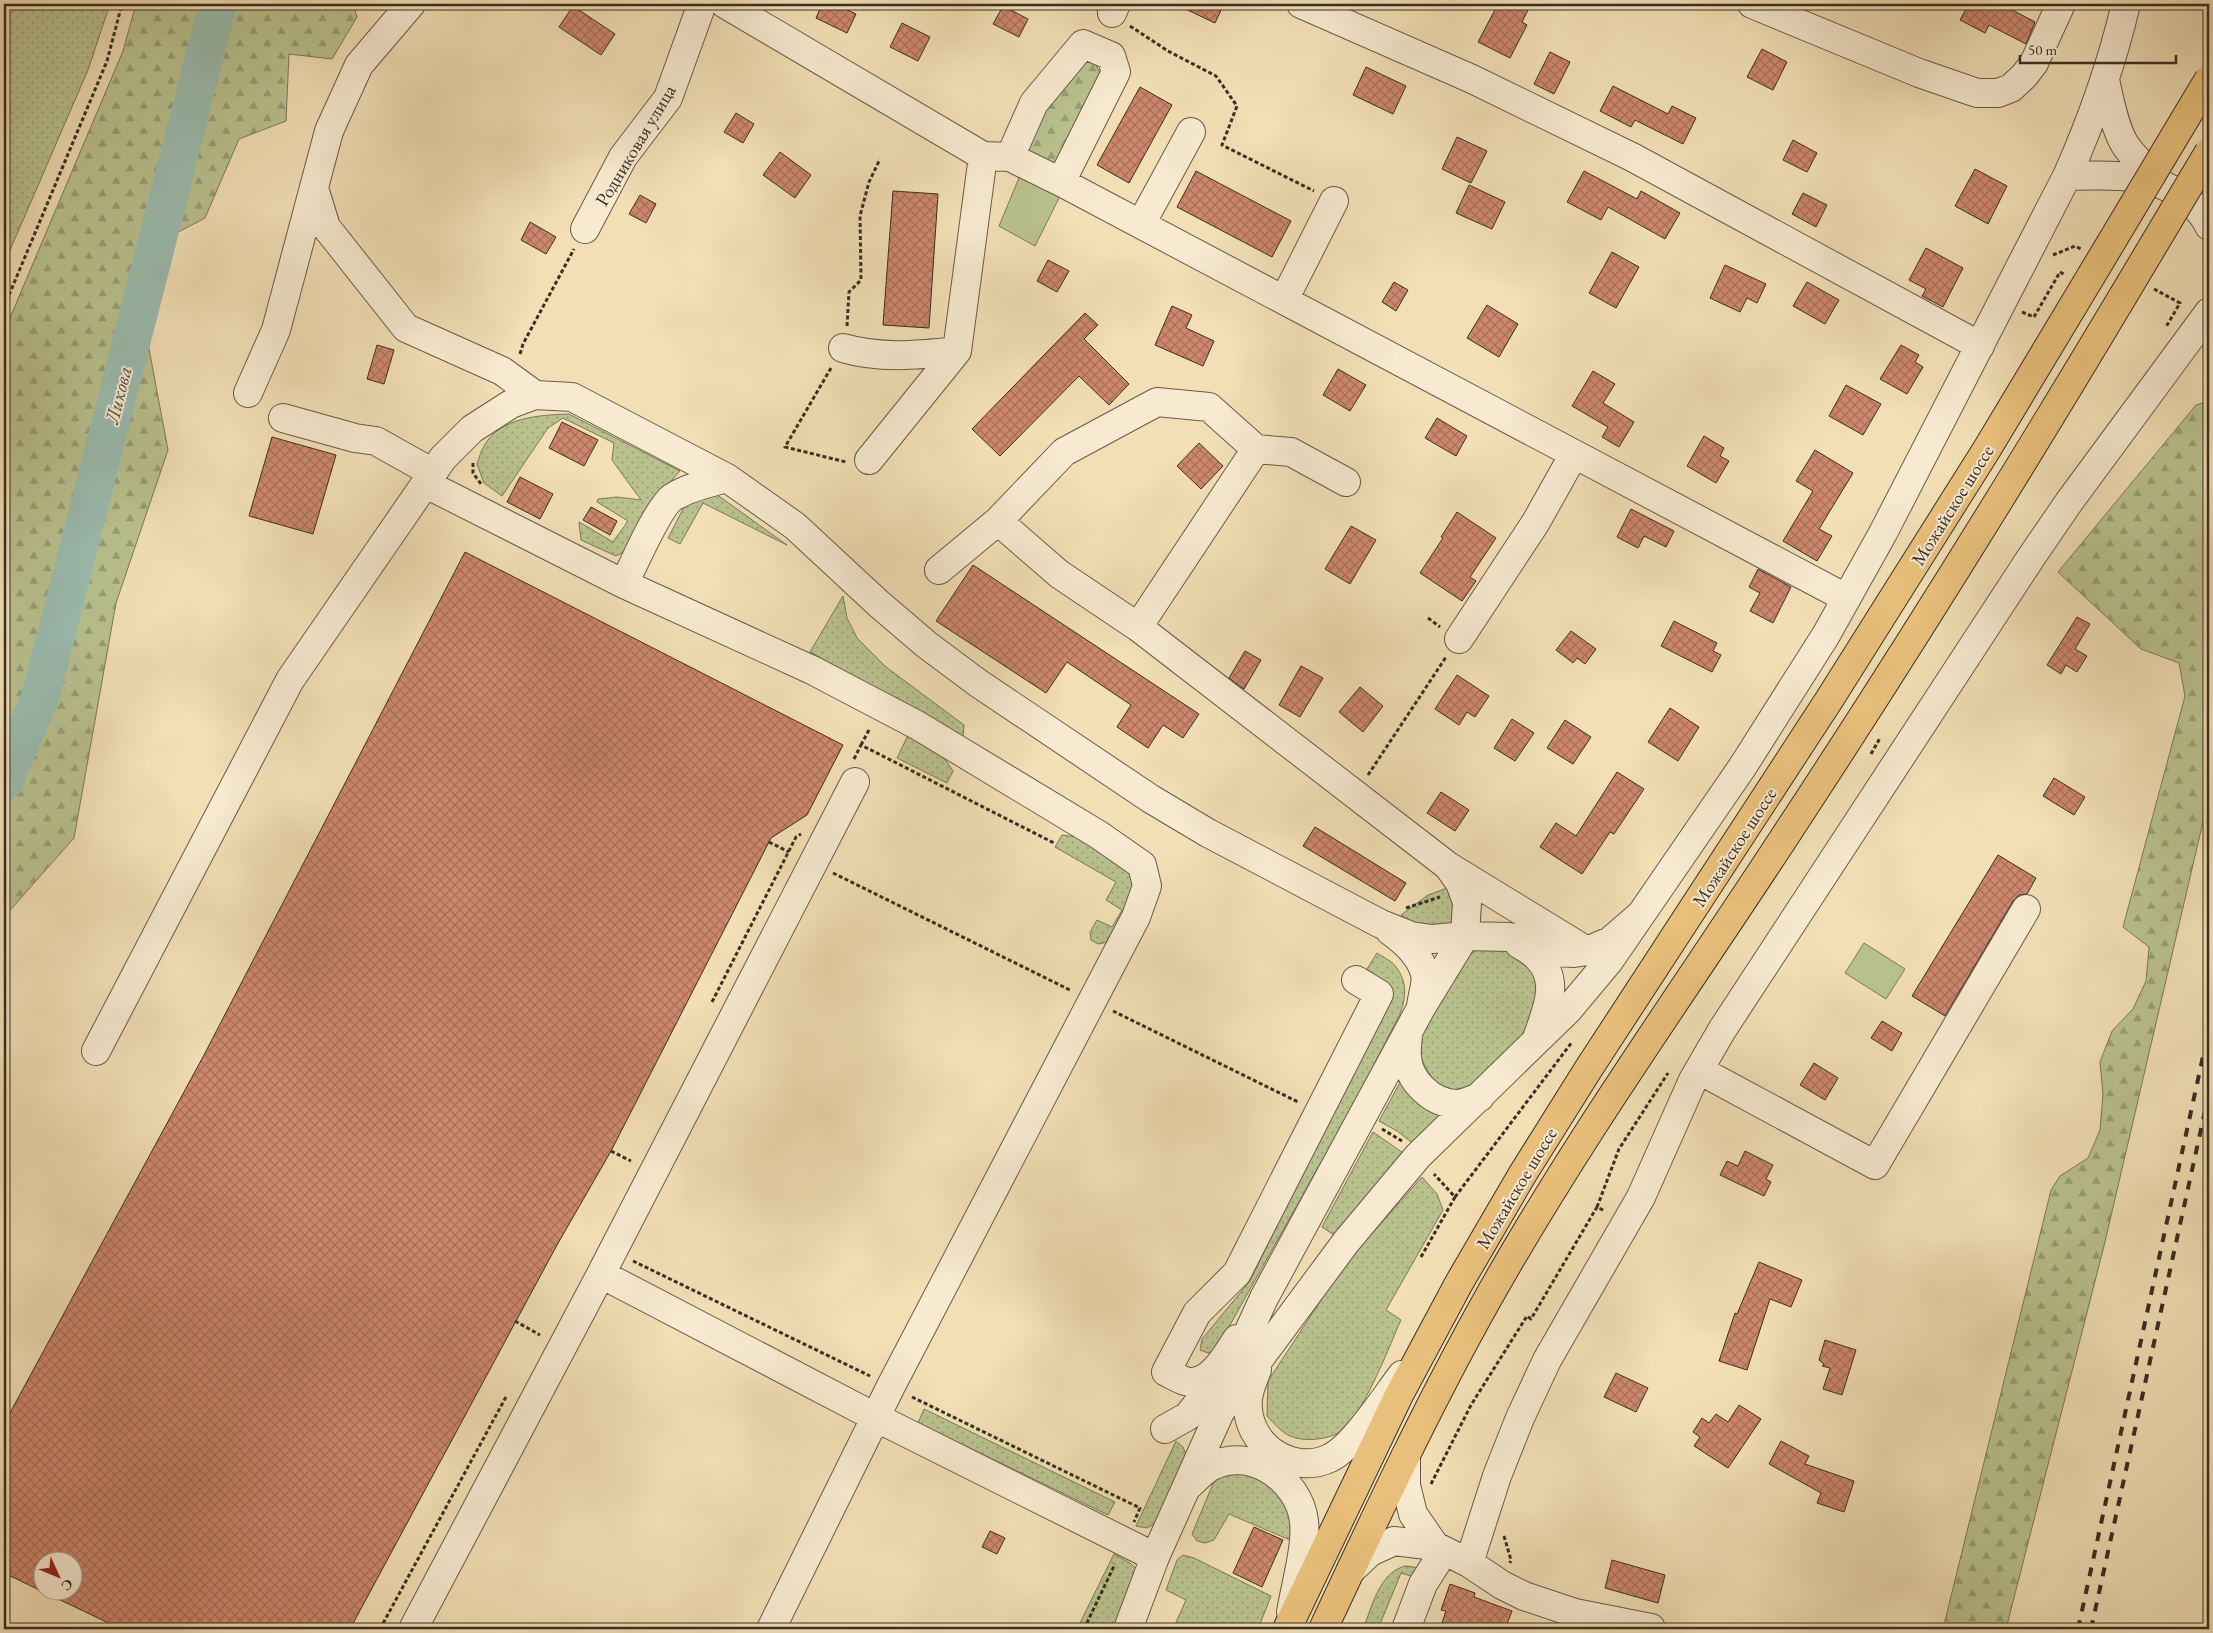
<svg xmlns="http://www.w3.org/2000/svg" width="2213" height="1633" font-family="'EB Garamond',serif">
<style>
.grass{fill:url(#grass-dots);stroke:#7a785a}
.forest{fill:url(#forest-firs);stroke:#7a785a}
.green{fill:#b9c28f;stroke:#7a785a}
.lines{fill:none;stroke-linecap:round;stroke-linejoin:round}
.river{stroke:#9bbcaf;stroke-width:38}
.building{fill:url(#building-cross-hatch);stroke:#3a2e24;fill-rule:evenodd}
.minor-casing{stroke:#685a48;stroke-width:30}
.major-casing{stroke:#3a2e24;stroke-width:30}
.path{stroke:#3a2e24;stroke-width:3;stroke-dasharray:4 2.5;stroke-linecap:butt}
.minor{stroke:#f7ead0;stroke-width:28}
.major{stroke:#e9c07b;stroke-width:28}
.rail{stroke:#3a2e24;stroke-width:4;stroke-dasharray:9 9;stroke-linecap:butt}
.major-bridge-casing{stroke:#3a2e24;stroke-width:30;stroke-linecap:butt}
.path-bridge{stroke:#3a2e24;stroke-width:3;stroke-dasharray:4 2.5;stroke-linecap:butt}
.major-bridge{stroke:#e9c07b;stroke-width:28}
.labels{text-anchor:middle;stroke-width:4;stroke-linejoin:round;paint-order:stroke}
.street-label{font-size:19px;fill:#3a2e24;stroke:#f7ead0}
.water-label{font-size:20px;font-style:italic;fill:#525247;stroke:#f7ead0}
</style>
<defs>
<pattern id="grass-dots" width="8" height="8" patternUnits="userSpaceOnUse" patternTransform="scale(1.25)"><rect width="8" height="8" fill="#b9c28f"/><path d="M2 2h.1M6 6h.1" fill="none" stroke="#979e75" stroke-width="1.8" stroke-linecap="round"/></pattern>
<pattern id="forest-firs" width="22" height="20" patternUnits="userSpaceOnUse" patternTransform="scale(1.25)"><rect width="22" height="20" fill="#b9c28f"/><path d="M5 1l3.5 6h-7zM16 11l3.5 6h-7z" fill="#979e75"/></pattern>
<pattern id="building-cross-hatch" width="8" height="8" patternUnits="userSpaceOnUse" patternTransform="scale(1.25)"><rect width="8" height="8" fill="#ce876e"/><path d="M0 0l8 8M0 8l8-8" fill="none" stroke="#a86f5a"/></pattern>
</defs>
<rect width="100%" height="100%" fill="#f2dfb6"/>
<filter id="stains"><feTurbulence type="fractalNoise" baseFrequency=".004" numOctaves="4"/><feColorMatrix values="0 0 0 0 .2 0 0 0 0 .09 0 0 0 0 .02 0 0 0 .5 -.17"/></filter>
<radialGradient id="worn" r=".72"><stop offset=".6" stop-color="#630" stop-opacity="0"/><stop offset="1" stop-color="#630" stop-opacity=".3"/></radialGradient>
<path class="grass" d="M 4,4 L 110,4 L 88,70 L 4,264 Z
M 569,414 L 680,471 L 665,488 L 631,549 L 616,556 L 581,540 L 579,522 L 613,542 L 628,521 L 597,502 L 598,499 L 617,497 L 641,500 L 612,460 L 614,443 L 563,418 L 548,428 L 502,496 L 484,483 L 477,464 C 479,458 481,451 484,446 C 500,417 540,415 569,414 Z
M 716,494 L 787,545 L 703,503 L 680,544 L 668,538 L 683,509 L 696,498 Z
M 843,596 L 847,618 L 857,638 L 886,667 L 964,725 L 963,737 L 810,652 Z
M 910,731 C 932,745 939,749 953,771 L 947,783 L 897,758 Z
M 1062,835 C 1070,836 1080,837 1088,840 C 1103,847 1133,869 1134,886 C 1135,895 1114,933 1108,942 L 1098,944 L 1091,940 L 1090,932 L 1097,920 L 1112,927 L 1122,910 L 1106,900 L 1116,882 L 1055,847 Z
M 1453,886 L 1460,918 C 1438,934 1423,929 1401,915 L 1428,895 Z
M 1501,945 L 1525,959 L 1540,982 L 1534,1025 L 1477,1086 L 1451,1090 L 1435,1084 L 1417,1051 L 1422,1027 L 1454,968 L 1477,949 Z
M 1377,953 C 1383,957 1392,961 1396,967 C 1408,982 1406,1000 1399,1016 L 1353,1105 L 1216,1350 L 1208,1353 L 1200,1350 L 1202,1339 L 1250,1281 L 1340,1097 L 1380,979 L 1367,969 Z
M 1404,1075 L 1447,1111 L 1415,1145 L 1397,1131 L 1379,1121 Z
M 1373,1132 L 1406,1155 L 1337,1237 L 1322,1227 Z
M 1422,1177 L 1437,1194 L 1443,1210 L 1386,1310 L 1401,1320 C 1389,1346 1362,1420 1338,1433 C 1326,1440 1303,1442 1290,1436 C 1282,1433 1273,1422 1267,1416 L 1268,1381 L 1344,1265 Z
M 924,1409 L 1115,1502 L 1108,1515 L 918,1423 Z
M 1176,1441 L 1183,1447 L 1187,1457 L 1159,1521 L 1147,1528 L 1136,1526 Z
M 1230,1466 L 1251,1467 L 1280,1492 L 1295,1526 L 1290,1540 L 1229,1514 L 1214,1540 L 1205,1543 L 1197,1541 L 1192,1534 L 1215,1479 Z
M 1114,1554 L 1130,1563 L 1139,1572 L 1121,1629 L 1077,1629 Z
M 1183,1555 L 1194,1558 L 1271,1596 L 1258,1629 L 1173,1629 L 1186,1600 L 1166,1590 L 1177,1560 Z
M 1405,1566 L 1421,1568 L 1418,1578 L 1401,1573 L 1378,1629 L 1363,1629 C 1372,1607 1379,1573 1405,1566 Z"/>
<path class="forest" d="M 136,4 L 353,4 L 357,17 L 332,59 L 289,54 L 286,121 L 239,139 L 205,218 L 167,238 L 142,289 L 146,333 L 168,450 L 116,603 L 74,838 L 4,917 L 4,332 L 123,51 Z
M 1087,55 L 1096,65 L 1104,81 L 1064,161 L 1049,164 L 1019,151 L 1038,107 Z
M 2209,401 L 2209,796 L 2104,1246 L 2006,1629 L 1943,1629 L 2051,1190 L 2060,1176 L 2088,1158 L 2100,1130 L 2103,1094 L 2100,1062 L 2112,1031 L 2133,1009 L 2146,981 L 2149,947 L 2123,927 L 2185,696 L 2179,663 L 2141,649 L 2058,572 L 2196,405 Z"/>
<path class="green" d="M 1021,173 L 1061,194 L 1035,246 L 999,226 Z
M 1864,943 L 1905,969 L 1886,999 L 1845,973 Z"/>
<g class="lines">
<path class="river" d="M 4,782 L 40,698 L 218,4"/>
</g>
<path class="building" d="M 822,4 L 835,4 L 856,14 L 847,33 L 816,18 Z
M 1175,4 L 1224,4 L 1215,23 Z
M 1498,4 L 1516,4 L 1528,10 L 1522,22 L 1527,25 L 1510,58 L 1478,42 Z
M 1969,4 L 2001,4 L 2035,22 L 2026,44 L 1989,25 L 1985,33 L 1960,20 Z
M 573,6 L 615,34 L 601,55 L 559,27 Z
M 1003,6 L 1028,19 L 1019,37 L 993,24 Z
M 902,23 L 930,37 L 918,61 L 890,47 Z
M 1762,49 L 1787,62 L 1773,90 L 1747,77 Z
M 1550,52 L 1570,62 L 1554,94 L 1534,84 Z
M 1366,67 L 1406,86 L 1393,114 L 1353,95 Z
M 1613,86 L 1668,114 L 1672,106 L 1696,118 L 1683,144 L 1635,120 L 1631,127 L 1600,111 Z
M 1140,87 L 1172,105 L 1129,183 L 1097,165 Z
M 736,113 L 754,124 L 743,143 L 724,132 Z
M 1457,137 L 1487,151 L 1471,183 L 1442,169 Z
M 1793,140 L 1817,153 L 1807,172 L 1783,160 Z
M 780,152 L 811,175 L 795,198 L 763,175 Z
M 1975,169 L 2007,186 L 1988,224 L 1955,206 Z
M 1196,171 L 1291,221 L 1272,257 L 1177,207 Z
M 1584,171 L 1637,199 L 1641,191 L 1680,213 L 1665,239 L 1608,207 L 1601,220 L 1567,202 Z
M 1469,185 L 1505,202 L 1492,229 L 1456,213 Z
M 893,191 L 938,194 L 929,328 L 883,325 Z
M 1803,193 L 1827,205 L 1816,227 L 1792,214 Z
M 640,195 L 656,204 L 646,223 L 629,214 Z
M 530,222 L 556,237 L 546,254 L 521,240 Z
M 1926,248 L 1963,268 L 1943,307 L 1922,296 L 1926,289 L 1909,280 Z
M 1612,252 L 1639,267 L 1616,308 L 1589,293 Z
M 1048,260 L 1069,271 L 1057,292 L 1037,281 Z
M 1725,265 L 1766,284 L 1757,303 L 1747,298 L 1740,312 L 1710,298 Z
M 1394,282 L 1408,290 L 1396,311 L 1382,302 Z
M 1807,282 L 1839,300 L 1825,324 L 1793,306 Z
M 1487,305 L 1518,324 L 1499,357 L 1467,338 Z
M 1172,306 L 1192,315 L 1186,328 L 1214,341 L 1203,366 L 1155,345 Z
M 1085,313 L 1098,325 L 1084,339 L 1129,384 L 1109,405 L 1079,376 L 1000,456 L 972,429 Z
M 377,345 L 394,350 L 384,384 L 367,379 Z
M 1901,345 L 1919,355 L 1915,362 L 1923,367 L 1907,394 L 1880,379 Z
M 1338,369 L 1366,385 L 1350,411 L 1323,395 Z
M 1593,371 L 1615,384 L 1603,403 L 1634,422 L 1619,447 L 1602,437 L 1608,427 L 1572,406 Z
M 1846,385 L 1881,404 L 1863,435 L 1829,416 Z
M 1437,418 L 1467,436 L 1456,456 L 1425,438 Z
M 562,422 L 598,440 L 584,466 L 549,448 Z
M 1704,436 L 1724,448 L 1720,456 L 1729,461 L 1716,483 L 1687,466 Z
M 272,437 L 336,455 L 313,534 L 249,516 Z
M 1199,443 L 1223,466 L 1201,489 L 1177,466 Z
M 1815,450 L 1853,473 L 1819,529 L 1832,536 L 1817,561 L 1783,541 L 1813,491 L 1796,481 Z
M 520,477 L 553,494 L 540,519 L 507,502 Z
M 591,507 L 617,521 L 610,535 L 583,520 Z
M 1631,509 L 1674,531 L 1666,547 L 1644,536 L 1638,548 L 1617,537 Z
M 1457,512 L 1496,538 L 1470,577 L 1476,581 L 1462,601 L 1420,573 L 1443,538 L 1441,537 Z
M 1351,526 L 1376,540 L 1350,584 L 1325,569 Z
M 465,552 L 843,745 L 807,815 L 771,838 L 611,1151 L 557,1245 L 350,1629 L 121,1629 L 4,1573 L 4,1424 L 204,1055 ZM 42,1560 L 72,1560 L 72,1590 L 42,1590 Z
M 973,565 L 1199,714 L 1183,738 L 1163,725 L 1148,748 L 1117,727 L 1131,705 L 1067,662 L 1046,693 L 936,621 Z
M 1758,569 L 1791,587 L 1773,623 L 1750,611 L 1760,593 L 1749,587 Z
M 2077,617 L 2090,624 L 2075,649 L 2087,656 L 2077,672 L 2066,665 L 2061,674 L 2047,665 Z
M 1674,621 L 1717,643 L 1713,651 L 1721,655 L 1712,672 L 1661,646 Z
M 1571,631 L 1596,649 L 1585,664 L 1577,658 L 1573,663 L 1556,650 Z
M 1245,651 L 1261,660 L 1244,689 L 1229,678 Z
M 1301,666 L 1323,678 L 1300,717 L 1279,705 Z
M 1457,675 L 1489,696 L 1475,717 L 1467,712 L 1459,725 L 1435,709 Z
M 1360,687 L 1383,706 L 1363,732 L 1339,712 Z
M 1670,708 L 1699,727 L 1678,761 L 1648,742 Z
M 1512,719 L 1534,733 L 1515,761 L 1494,748 Z
M 1565,720 L 1591,737 L 1573,764 L 1547,748 Z
M 1617,772 L 1644,789 L 1614,834 L 1610,832 L 1582,874 L 1540,847 L 1556,823 L 1576,836 Z
M 2054,778 L 2085,797 L 2074,815 L 2043,796 Z
M 1441,792 L 1469,810 L 1455,831 L 1427,813 Z
M 1315,827 L 1406,883 L 1395,901 L 1303,846 Z
M 1998,855 L 2036,878 L 2027,894 L 2019,895 L 2013,901 L 1945,1016 L 1912,996 Z
M 1882,1021 L 1902,1033 L 1892,1051 L 1871,1038 Z
M 1814,1063 L 1838,1078 L 1825,1100 L 1800,1085 Z
M 1745,1151 L 1773,1165 L 1766,1179 L 1771,1182 L 1764,1196 L 1720,1175 L 1727,1161 L 1738,1166 Z
M 1759,1262 L 1802,1280 L 1791,1307 L 1770,1299 L 1747,1370 L 1719,1361 L 1735,1313 L 1737,1314 Z
M 1825,1340 L 1856,1350 L 1842,1395 L 1823,1389 L 1830,1368 L 1822,1366 L 1824,1364 L 1819,1360 Z
M 1616,1373 L 1648,1388 L 1636,1412 L 1604,1397 Z
M 1739,1405 L 1761,1419 L 1728,1468 L 1694,1446 L 1700,1437 L 1693,1432 L 1702,1418 L 1709,1423 L 1716,1414 L 1728,1422 Z
M 1781,1441 L 1809,1456 L 1805,1464 L 1854,1481 L 1844,1512 L 1817,1503 L 1821,1493 L 1769,1464 Z
M 1254,1527 L 1283,1540 L 1262,1587 L 1233,1573 Z
M 990,1531 L 1005,1538 L 997,1554 L 982,1547 Z
M 1612,1560 L 1665,1575 L 1658,1603 L 1605,1588 Z
M 1450,1584 L 1475,1593 L 1474,1597 L 1512,1611 L 1505,1629 L 1440,1629 L 1446,1611 L 1441,1610 Z"/>
<g class="lines">
<defs>
<path id="minor" d="M 725,4 L 983,156 L 1010,157 L 1061,182 L 1846,598
M 1301,4 L 1472,79 L 1632,157 L 1980,346
M 1752,4 L 1919,73 L 1977,93 L 1998,93 L 2011,88 L 2024,76 L 2034,63 L 2061,4
M 1112,13 L 1116,4
M 2105,80 C 2110,101 2114,125 2124,143 C 2133,158 2149,171 2161,183
M 1010,157 L 1034,103 L 1083,44 L 1111,56 L 1116,72 L 1061,182
M 2067,176 C 2112,175 2154,171 2190,202 C 2198,209 2205,217 2209,226
M 314,188 L 326,227 L 406,328 L 502,371 L 535,395
M 1141,224 L 1191,132
M 585,229 L 623,157 L 668,98 L 702,4
M 1284,300 L 1334,201
M 843,348 C 880,359 918,355 957,351
M 248,393 L 276,330 L 329,131 L 359,65 L 411,4
M 283,418 L 355,438 L 376,441 L 433,473
M 869,460 L 957,351 L 983,156
M 426,484 L 624,584 L 812,670 L 917,725 L 1099,835 L 1142,865 L 1147,886 L 1136,917 L 891,1386 L 771,1629
M 998,521 L 1059,574 L 1138,627 L 1448,866 L 1582,948
M 939,570 L 998,521 L 1064,452 L 1157,402 L 1209,407 L 1256,449 L 1291,452 L 1346,482
M 624,584 C 633,566 658,507 673,497 C 689,487 709,483 727,478
M 1138,627 L 1256,449
M 1459,639 L 1536,522 L 1574,454
M 855,782 L 601,1274 L 875,1417 L 1155,1557
M 1390,931 C 1405,942 1420,955 1425,974 C 1427,983 1422,997 1421,1006
M 1519,944 C 1525,948 1533,952 1538,958 C 1561,981 1546,1012 1537,1038
M 1408,1033 C 1408,1040 1406,1049 1407,1056 C 1408,1081 1433,1104 1457,1104 C 1464,1104 1473,1099 1480,1097
M 96,1051 L 290,680 L 443,458 L 472,429 L 511,404 L 535,395 L 572,397 L 727,478 L 795,526 L 879,604 L 927,645 L 978,683 L 1151,799 L 1208,833 L 1381,924 L 1411,936 L 1432,939 L 1465,936 L 1510,937 L 1531,942 L 1556,952 L 1574,953 L 1587,951 L 1610,941 L 1639,916
M 1699,1070 L 1875,1165 L 2026,909
M 1237,1339 C 1227,1354 1213,1381 1192,1382 C 1185,1383 1173,1375 1166,1372 L 1197,1313 L 1237,1273 L 1379,994 L 1356,980
M 1257,1370 C 1252,1383 1246,1396 1248,1410 C 1252,1449 1294,1475 1330,1458 C 1354,1446 1385,1397 1402,1375
M 1220,1412 L 1346,1242 L 1418,1156 L 1568,1010 L 1609,961 L 1743,766 L 1826,635 L 1883,533 L 2067,176 C 2092,120 2112,63 2126,4
M 1165,1429 L 1188,1416 L 1205,1394 L 1218,1368
M 1406,1455 L 1406,1485 L 1413,1514 L 1435,1546
M 1187,1487 C 1194,1481 1202,1472 1210,1467 C 1251,1445 1299,1480 1304,1521 C 1307,1546 1295,1587 1291,1612
M 1469,1563 L 1497,1476 L 1520,1418 L 1547,1360 L 1641,1197 L 1693,1080 L 1722,1030 L 2032,556 L 2069,502 L 2209,312
M 1351,1570 L 1370,1552 L 1394,1541 L 1435,1546 L 1469,1563 L 1502,1585 L 1524,1596 L 1575,1613 L 1651,1628
M 413,1629 L 601,1274
M 1128,1629 L 1155,1557 L 1220,1412 L 1243,1344 L 1264,1298 L 1421,1008 L 1465,936 L 1467,902 L 1460,883 L 1448,866
M 1406,1629 L 1423,1584 L 1444,1551"/>
<path id="major" d="M 1287,1629 L 1399,1395 L 1459,1283 L 1522,1175 L 1589,1068 L 1829,700 L 1987,449 L 2091,276
M 1323,1629 C 1375,1518 1427,1407 1487,1300 C 1579,1136 1689,984 1791,827 C 1906,652 2016,475 2123,296"/>
</defs>
<use href="#minor" class="minor-casing"/>
<use href="#major" class="major-casing"/>
<path class="path" d="M 1130,26 L 1168,51 L 1216,76 L 1237,106 L 1222,145 L 1314,191
M 2053,255 L 2075,246 L 2081,249
M 2154,289 L 2180,303 L 2166,327
M 4,307 L 107,61 L 122,4
M 2022,312 L 2034,317 L 2060,272 L 2065,275
M 847,326 L 849,292 L 861,280 L 860,216 L 869,182 L 880,159
M 520,354 L 523,344 L 574,249
M 831,368 L 785,447 L 846,462
M 473,463 L 473,473 L 481,484
M 1428,618 L 1440,627
M 861,745 L 870,728
M 1871,754 L 1880,738
M 854,759 L 861,745 L 1054,843
M 1368,775 L 1446,657
M 769,842 L 789,852
M 833,873 L 1072,991
M 1406,908 L 1440,897
M 712,1002 L 796,837 L 801,834
M 1113,1011 L 1298,1102
M 1382,1129 L 1402,1141
M 611,1151 L 631,1161
M 1455,1197 L 1572,1042
M 1597,1207 L 1619,1149 L 1668,1073
M 1421,1257 L 1455,1197 L 1434,1174
M 633,1261 L 870,1376
M 515,1321 L 540,1335
M 912,1397 L 1140,1508 L 1134,1522
M 1431,1484 L 1471,1405 L 1527,1316 L 1531,1319 L 1597,1207 L 1605,1211
M 1504,1536 L 1511,1560 L 1510,1563
M 380,1629 L 507,1395
M 1084,1629 L 1115,1564"/>
<use href="#minor" class="minor"/>
<use href="#major" class="major"/>
<path class="rail" d="M 2078,1629 L 2209,1029
M 2091,1629 L 2209,1093"/>
<defs>
<path id="major-bridge" d="M 2091,276 L 2209,79
M 2123,296 L 2209,152"/>
</defs>
<use href="#major-bridge" class="major-bridge-casing"/>
<path class="path-bridge" d="M 2205,55 L 2209,48"/>
<use href="#major-bridge" class="major-bridge"/>
</g>
<g class="labels">
<g class="street-label">
<text transform="translate(635 145) rotate(-59)" y="7">Родниковая улица</text>
<text transform="translate(1952 505) rotate(-58)" y="7">Можайское шоссе</text>
<text transform="translate(1734 847) rotate(-57)" y="7">Можайское шоссе</text>
<text transform="translate(1516 1188) rotate(-59)" y="7">Можайское шоссе</text>
</g>
<g class="water-label">
<text transform="translate(118 395) rotate(-76)" y="7">Ликова</text>
</g>
</g>
<rect width="2213" height="1633" fill="none" stroke="#f2dfb6" stroke-width="20"/>
<rect x="5" y="5" width="2203" height="1623" fill="none" stroke="#3a2e24" stroke-width="2.5"/>
<rect x="10" y="10" width="2193" height="1613" fill="none" stroke="#3a2e24"/>
<g transform="translate(58 1576) rotate(134)"><circle r="24" fill="#f7ead0" stroke="#ab9f8b"/>
<path d="M0-4L9 19L0 12L-9 19Z" fill="#8f2418"/>
<text y="-8" font-size="14" font-weight="bold" text-anchor="middle" fill="#3a2e24">С</text>
</g>
<path d="M2020 55v8h156v-8" fill="none" stroke="#3a2e24" stroke-width="2.5"/>
<text x="2028" y="55" font-size="15" fill="#3a2e24" stroke="#f7ead0" stroke-width="4" paint-order="stroke">50 m</text>
<rect width="100%" height="100%" filter="url(#stains)"/>
<rect width="100%" height="100%" fill="url(#worn)"/>
</svg>
